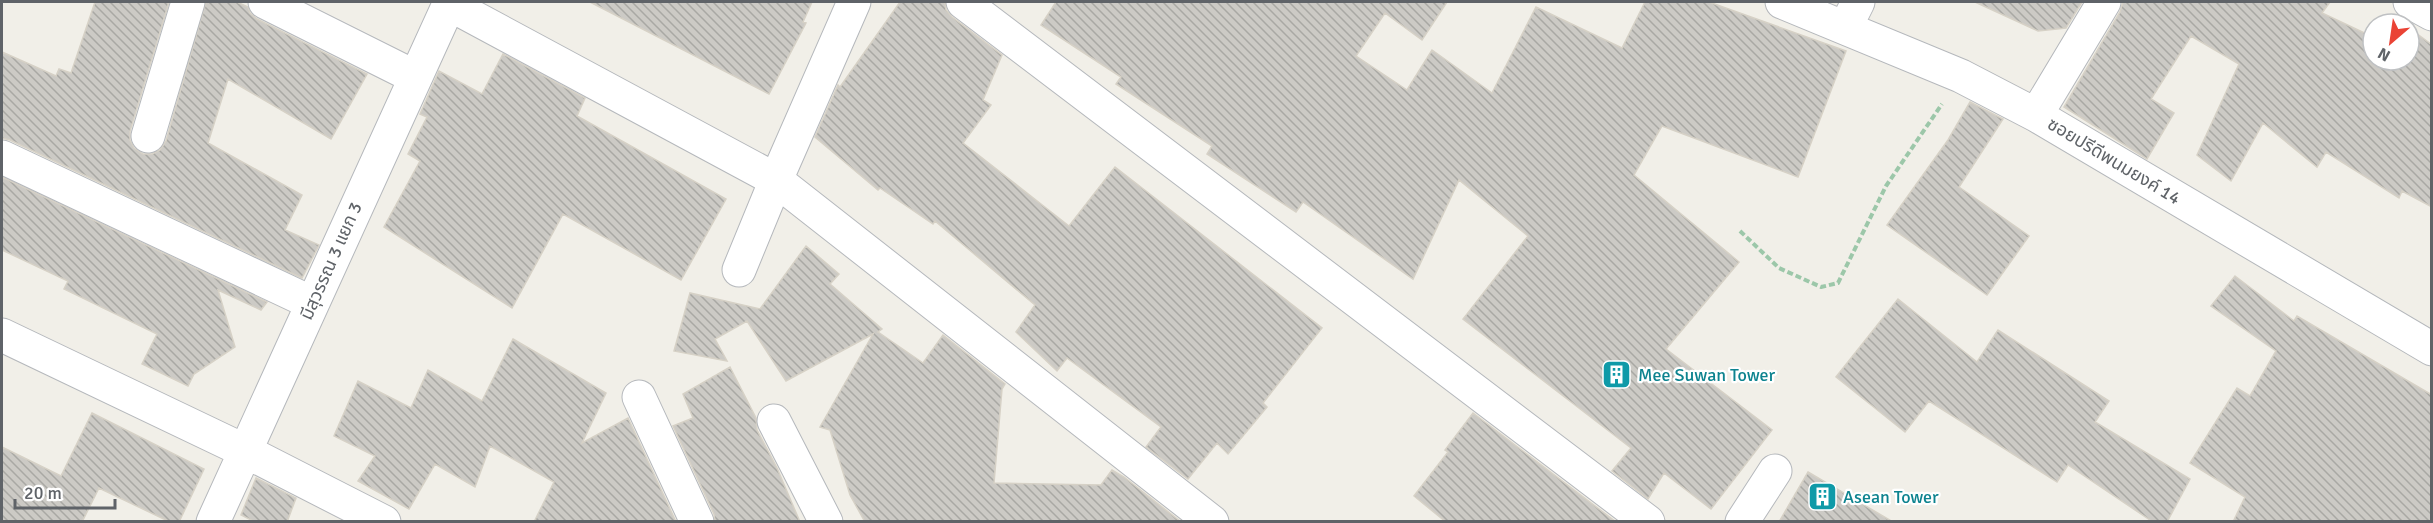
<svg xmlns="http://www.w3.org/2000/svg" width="2433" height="523" font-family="Signika,'Noto Sans Thai',sans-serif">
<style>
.building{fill:url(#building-back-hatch);stroke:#d6d1c6;stroke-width:1.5}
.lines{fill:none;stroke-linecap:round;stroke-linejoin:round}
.minor-casing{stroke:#b5b8bc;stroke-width:35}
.path{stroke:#9cc7a9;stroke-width:4;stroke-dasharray:6 3;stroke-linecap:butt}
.minor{stroke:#fff;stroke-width:33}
.labels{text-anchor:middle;stroke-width:4.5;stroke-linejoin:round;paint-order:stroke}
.street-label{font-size:18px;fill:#5f6368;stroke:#fff}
.culture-label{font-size:18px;fill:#0d838f;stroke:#fff;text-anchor:start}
</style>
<defs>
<pattern id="building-back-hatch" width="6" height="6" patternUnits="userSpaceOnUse" patternTransform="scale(1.5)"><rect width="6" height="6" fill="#cccac5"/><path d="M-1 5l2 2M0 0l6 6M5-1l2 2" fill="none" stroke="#a9a8a4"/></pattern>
</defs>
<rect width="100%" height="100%" fill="#f1efe8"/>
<path class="building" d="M 95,2 L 169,2 L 130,131 L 130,140 L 134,148 L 143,154 L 152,154 L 160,150 L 166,141 L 206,2 L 237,2 L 248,7 L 250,13 L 257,19 L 367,74 L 331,139 L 228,79 L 208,143 L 302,195 L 285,230 L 319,245 L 302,278 L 10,140 L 2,138 L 2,52 L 56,76 L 59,69 L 71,73 Z
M 590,2 L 812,2 L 803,22 L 806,23 L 769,94 Z
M 900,2 L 945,2 L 946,10 L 952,17 L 1002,55 L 983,100 L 991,105 L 963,143 L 1069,226 L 1115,167 L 1322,328 L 1263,403 L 1267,407 L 1228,454 L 1217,443 L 1188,479 L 1146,447 L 1161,427 L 1067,358 L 1057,371 L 1016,332 L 1035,305 L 935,221 L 933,224 L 880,188 L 878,190 L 815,137 L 838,85 L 840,87 Z
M 1056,2 L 1447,2 L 1422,40 L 1385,13 L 1356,56 L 1407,90 L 1432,50 L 1492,93 L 1536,7 L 1622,48 L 1645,2 L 1709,2 L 1846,51 L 1798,177 L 1662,126 L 1634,175 L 1739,262 L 1666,349 L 1772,430 L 1711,509 L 1664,473 L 1648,499 L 1612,471 L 1631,448 L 1463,319 L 1528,236 L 1459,180 L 1413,279 L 1303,202 L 1296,212 L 1207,154 L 1212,146 L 1116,84 L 1121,77 L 1041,25 Z
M 1975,2 L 2082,2 L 2066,28 L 2038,31 Z
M 2123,2 L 2330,2 L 2322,13 L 2373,37 L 2373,60 L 2409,60 L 2409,28 L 2432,45 L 2432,207 L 2402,191 L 2399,198 L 2326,152 L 2317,167 L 2263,123 L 2231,181 L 2197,155 L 2239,64 L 2191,36 L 2151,99 L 2174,113 L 2147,159 L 2064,107 L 2120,12 Z
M 503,54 L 585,98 L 577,116 L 726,199 L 681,280 L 563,214 L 512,308 L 384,227 L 420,161 L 408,154 L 427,117 L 420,114 L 439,71 L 482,94 Z
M 1970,102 L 2003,119 L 1959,187 L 2029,236 L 1987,295 L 1887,225 L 1948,140 Z
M 2,177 L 267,302 L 261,310 L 218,290 L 235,347 L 194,374 L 188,386 L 142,364 L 157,334 L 64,289 L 68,281 L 2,250 Z
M 806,246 L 839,274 L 830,284 L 882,329 L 878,332 L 923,363 L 943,335 L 1005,384 L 1002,389 L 994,483 L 1101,485 L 1112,470 L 1124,477 L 1181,522 L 865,522 L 850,495 L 830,430 L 820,427 L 873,334 L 786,381 L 747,321 L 715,339 L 727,361 L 674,351 L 690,293 L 760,309 Z
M 2235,276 L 2294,321 L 2297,316 L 2432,395 L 2432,522 L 2233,522 L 2245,497 L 2190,463 L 2237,388 L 2250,396 L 2276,351 L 2211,306 Z
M 1898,299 L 1977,362 L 1998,330 L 2109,401 L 2095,422 L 2190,479 L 2167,522 L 2153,522 L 2068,465 L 2057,482 L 1929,401 L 1905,432 L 1836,377 Z
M 513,339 L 606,393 L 582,443 L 628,418 L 676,522 L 534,522 L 554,482 L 490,446 L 475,487 L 435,464 L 409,509 L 358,481 L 375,456 L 334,436 L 358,381 L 411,408 L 428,370 L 482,401 Z
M 730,367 L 756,418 L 757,430 L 777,468 L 800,522 L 715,522 L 714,514 L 673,426 L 693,418 L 683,394 Z
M 92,413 L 204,469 L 179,522 L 170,522 L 99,488 L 82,522 L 2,522 L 2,447 L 61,476 Z
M 1473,413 L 1616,522 L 1446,522 L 1414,496 L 1448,452 L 1445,450 Z
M 1808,472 L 1893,522 L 1779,522 Z
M 256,478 L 296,498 L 287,522 L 255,522 L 241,515 Z"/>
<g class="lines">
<defs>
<path id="minor" d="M 265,2 L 415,77
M 854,2 L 776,180 L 1212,522
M 963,2 L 1648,522
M 1782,2 L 1961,76 L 2036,115 L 2432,349
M 2410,2 L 2432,14
M 449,4 L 776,180 L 739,270
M 1845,28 L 1858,2
M 2036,115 L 2104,2
M 148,136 L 188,2
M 2,157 L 312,303
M 2,335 L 245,451 L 384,522
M 639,397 L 697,522
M 774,421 L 826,522
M 213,522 L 450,2
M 1742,522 L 1775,471"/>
</defs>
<use href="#minor" class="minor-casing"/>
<path class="path" d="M 1740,231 L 1779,268 L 1821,287 L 1838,283 L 1886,186 L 1942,104"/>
<use href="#minor" class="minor"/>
</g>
<defs>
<symbol id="building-square" viewBox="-11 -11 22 22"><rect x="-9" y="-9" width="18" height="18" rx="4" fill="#0f9aa8" stroke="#fff"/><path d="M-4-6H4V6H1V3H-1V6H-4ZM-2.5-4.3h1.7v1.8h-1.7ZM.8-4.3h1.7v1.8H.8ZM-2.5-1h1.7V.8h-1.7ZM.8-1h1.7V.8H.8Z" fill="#fff"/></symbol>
</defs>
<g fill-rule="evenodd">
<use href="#building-square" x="1600" y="358" width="33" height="33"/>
<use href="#building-square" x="1806" y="480" width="33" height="33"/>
</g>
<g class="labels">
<g class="street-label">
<text transform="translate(2114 161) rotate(31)" y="6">ซอยปรีดีพนมยงค์ 14</text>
<text transform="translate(331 261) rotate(-66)" y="6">มีสุวรรณ 3 แยก 3</text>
</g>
<g class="culture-label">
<text x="1638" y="381">Mee Suwan Tower</text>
<text x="1843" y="503">Asean Tower</text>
</g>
</g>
<rect width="2433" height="523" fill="none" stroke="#5f6368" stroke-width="6"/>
<g transform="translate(2391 42) rotate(209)"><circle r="28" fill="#ffffff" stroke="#bfc1c3" stroke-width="1.5"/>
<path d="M0-4.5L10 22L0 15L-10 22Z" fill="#ea4335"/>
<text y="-9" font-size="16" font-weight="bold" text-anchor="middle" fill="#5f6368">N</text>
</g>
<path d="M15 499v9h100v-9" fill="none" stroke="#5f6368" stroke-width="3"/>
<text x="24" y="499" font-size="18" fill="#5f6368" stroke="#ffffff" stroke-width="4.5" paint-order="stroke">20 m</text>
</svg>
